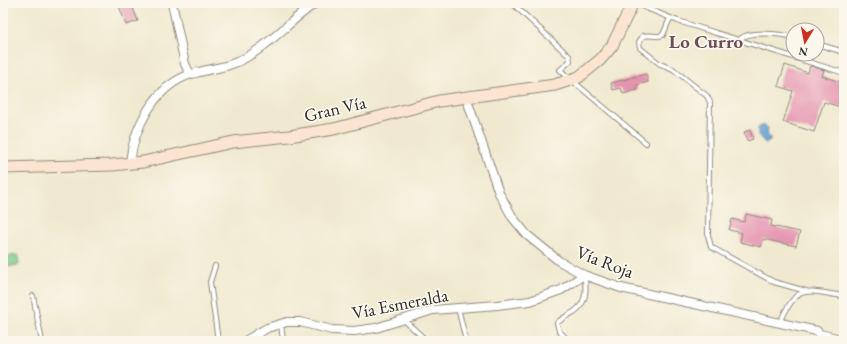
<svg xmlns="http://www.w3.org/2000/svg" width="847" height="344" font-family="'EB Garamond',serif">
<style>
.green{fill:#7ac989;stroke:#527a5a}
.water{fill:#60a0d3;stroke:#46667f}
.building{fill:#e593af}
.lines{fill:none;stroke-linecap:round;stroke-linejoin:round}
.lane-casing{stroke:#8e8a7d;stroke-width:6}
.street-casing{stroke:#8e8a7d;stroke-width:10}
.secondary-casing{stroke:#8e8a7d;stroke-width:13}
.lane{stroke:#fff;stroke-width:4}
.street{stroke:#fff;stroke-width:8}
.secondary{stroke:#fce5d0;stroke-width:11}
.labels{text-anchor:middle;stroke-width:3.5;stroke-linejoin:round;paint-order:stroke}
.street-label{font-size:18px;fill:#2b2b2b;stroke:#fbf7ec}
.neighbourhood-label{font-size:19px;font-weight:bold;fill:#6c4f59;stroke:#fbf7ec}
</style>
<rect width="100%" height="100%" fill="#fbf7ec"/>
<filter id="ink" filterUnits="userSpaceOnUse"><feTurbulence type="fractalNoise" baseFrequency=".025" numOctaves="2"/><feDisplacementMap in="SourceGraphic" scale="8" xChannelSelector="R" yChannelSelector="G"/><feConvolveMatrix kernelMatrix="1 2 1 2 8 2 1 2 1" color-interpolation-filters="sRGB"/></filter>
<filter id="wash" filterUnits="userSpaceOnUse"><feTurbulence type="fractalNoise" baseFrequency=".012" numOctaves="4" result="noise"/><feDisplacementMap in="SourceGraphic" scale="16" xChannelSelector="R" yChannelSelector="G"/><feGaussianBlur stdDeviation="0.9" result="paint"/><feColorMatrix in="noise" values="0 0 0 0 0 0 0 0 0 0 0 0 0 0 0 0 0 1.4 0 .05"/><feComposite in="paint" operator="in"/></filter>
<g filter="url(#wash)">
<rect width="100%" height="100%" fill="#f0e9cf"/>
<path class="green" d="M 18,255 L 19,265 L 3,267 L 3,257 Z"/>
<path class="water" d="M 763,125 L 768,128 L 767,135 L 771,139 L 769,142 L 765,143 L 758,135 L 758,128 Z"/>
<g id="blocks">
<path class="building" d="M 118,3 L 131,3 L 138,21 L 126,25 Z
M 785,65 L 808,73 L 810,66 L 824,70 L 822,76 L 844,83 L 844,108 L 824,102 L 814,132 L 783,122 L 793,91 L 778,86 Z
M 646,74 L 648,82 L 637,85 L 637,90 L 623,94 L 621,88 L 613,90 L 611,83 Z
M 750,130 L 753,139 L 747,141 L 744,132 Z
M 746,214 L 772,220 L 771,226 L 800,232 L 796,246 L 763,239 L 761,247 L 740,242 L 742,233 L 729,230 L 732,219 L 744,222 Z"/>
</g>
</g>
<g filter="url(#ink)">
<use href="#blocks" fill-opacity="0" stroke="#8e8a7d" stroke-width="1"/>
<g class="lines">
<defs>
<path id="lane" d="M 512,3 L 569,56 L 570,61 L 560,70 L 646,143
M 634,3 L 678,21 L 844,73
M 670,18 L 663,35 C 657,38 650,34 643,36 L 639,42 L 640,48 L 660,64 L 673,69 L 707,96 L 710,102 L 708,235 L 711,247 L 774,282 L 806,291
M 739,40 C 748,30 781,34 793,37
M 817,44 L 844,52
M 215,266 L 210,282 L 218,341
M 33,296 L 42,341
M 458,308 L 466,341
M 404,320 L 427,341
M 780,323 C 797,282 806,291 844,296
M 281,324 L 283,341
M 569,341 L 559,331 L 557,323 C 562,318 566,317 572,313 C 587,305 587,289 584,275"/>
<path id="street" d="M 172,3 L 185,64 L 190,74
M 466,97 L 499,193 L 513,218 L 527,235 L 559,261 L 584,275 L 621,288 L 817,331 L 820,334 L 820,341
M 130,164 C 133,128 155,85 192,74 C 211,68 229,68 247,57 C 272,43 291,19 316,3
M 820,334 L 844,340
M 245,341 L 267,328 L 287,322 L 300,322 L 332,330 L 354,331 L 376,328 L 433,310 L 497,305 L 530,301 L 561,290 L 584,275"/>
<path id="secondary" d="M 3,168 L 112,165 L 143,162 L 233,142 L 289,136 L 334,129 L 439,101 L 555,85 L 579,77 L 600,60 L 612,46 L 633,3"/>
</defs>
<use href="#lane" class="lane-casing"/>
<use href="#street" class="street-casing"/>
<use href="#secondary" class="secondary-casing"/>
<use href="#lane" class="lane"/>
<use href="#street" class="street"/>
<use href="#secondary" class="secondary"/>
</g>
</g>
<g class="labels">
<g class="street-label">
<text transform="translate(335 109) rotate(-13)" y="6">Gran Vía</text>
<text transform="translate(605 262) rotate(21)" y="6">Vía Roja</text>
<text transform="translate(400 304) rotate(-11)" y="6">Vía Esmeralda</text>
</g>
<g class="neighbourhood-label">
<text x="706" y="48">Lo Curro</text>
</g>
</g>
<rect width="847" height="344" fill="none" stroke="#fbf7ec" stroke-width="16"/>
<g transform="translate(805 42) rotate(190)"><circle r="19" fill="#fbf7ec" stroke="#a8a59f"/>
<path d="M0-3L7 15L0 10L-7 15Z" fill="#c8321e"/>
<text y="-6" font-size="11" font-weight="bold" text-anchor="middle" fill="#2b2b2b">N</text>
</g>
</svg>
